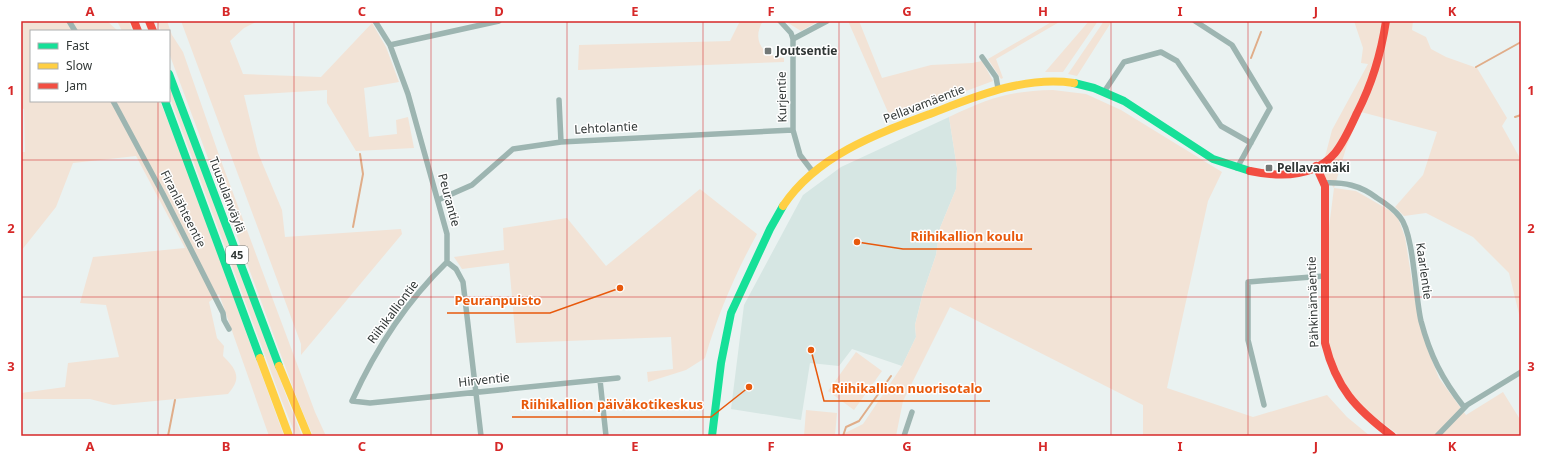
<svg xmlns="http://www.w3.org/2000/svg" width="1542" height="457" font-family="'Noto Sans',sans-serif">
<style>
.built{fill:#d6e6e3}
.green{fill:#f2e3d6}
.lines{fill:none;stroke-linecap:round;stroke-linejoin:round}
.stream{stroke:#e0ad89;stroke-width:2}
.street{stroke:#9db5b1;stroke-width:5.5}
.fast{stroke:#16e098;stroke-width:8}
.slow{stroke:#ffcf43;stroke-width:8}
.jam{stroke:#f24e42;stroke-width:8}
.grid{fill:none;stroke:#d62828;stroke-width:1;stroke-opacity:0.55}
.poi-dot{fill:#727877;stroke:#fff;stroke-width:1.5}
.labels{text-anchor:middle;stroke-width:3;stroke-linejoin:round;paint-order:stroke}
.shield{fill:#fff;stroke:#6f7372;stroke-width:1}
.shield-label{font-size:11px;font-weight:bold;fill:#313736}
.poi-label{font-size:12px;font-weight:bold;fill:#313736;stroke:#fff;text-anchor:start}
.street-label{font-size:12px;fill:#313736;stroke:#fff}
.leader{fill:none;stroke:#e8590c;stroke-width:1.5}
.callout-dot{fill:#e8590c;stroke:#fff;stroke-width:1.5}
.callout-label{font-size:13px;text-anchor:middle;font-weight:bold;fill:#e8590c;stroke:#fff;stroke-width:3;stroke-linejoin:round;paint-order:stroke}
.neatline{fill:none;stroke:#d62828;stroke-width:1.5}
.grid-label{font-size:13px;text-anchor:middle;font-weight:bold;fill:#d62828}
</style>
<rect width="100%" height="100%" fill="#eaf2f1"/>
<path class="built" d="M 949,117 L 957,168 L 956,189 L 940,228 L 936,255 L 923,293 L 915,325 L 916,337 L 902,366 L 852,349 L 839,366 L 810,363 L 801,420 L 731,409 L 744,305 L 803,195 L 841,167 Z"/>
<path class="green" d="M 21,21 L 107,21 L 118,31 L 31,31 L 31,101 L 160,101 L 186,167 L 284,436 L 269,436 L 219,294 L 209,302 L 217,338 L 224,346 L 223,356 C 237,370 242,378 228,394 L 113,405 L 90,399 L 21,399 L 21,393 L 65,387 L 68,363 L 119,357 L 106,305 L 80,303 L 93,257 L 185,248 L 136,156 L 73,163 L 56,207 L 21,251 L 21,152 L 25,152 L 24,109 L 21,108 Z
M 117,21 L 129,21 L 132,31 L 122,31 Z
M 157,21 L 167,21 L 172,35 L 183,52 L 220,158 L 315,412 L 326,436 L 313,436 L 298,401 L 169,53 L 169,31 L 161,31 Z
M 181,21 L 258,21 L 244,28 L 230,41 L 243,74 L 321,77 L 372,23 L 386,47 L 399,82 L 364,88 L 369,137 L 397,134 L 396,120 L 408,117 L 414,148 L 356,151 L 327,103 L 327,90 L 244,95 L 258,153 L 282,210 L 285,237 L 401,229 L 402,234 L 301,355 L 301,344 Z
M 740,21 L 763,21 C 751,40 763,57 784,58 L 784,62 L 578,70 L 579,45 L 730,41 Z
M 785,21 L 819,21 L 801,31 Z
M 848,21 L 859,21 L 882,78 L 931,65 L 972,63 L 982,61 L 993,81 L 891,119 Z
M 1053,21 L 1061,21 L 996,59 L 1003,78 L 1001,79 L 988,59 Z
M 1089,21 L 1098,21 L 1063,72 L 1045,72 Z
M 1104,21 L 1112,21 L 1077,76 L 1068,74 Z
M 1354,21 L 1413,21 L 1412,30 L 1426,37 L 1431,49 L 1446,57 L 1477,68 L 1507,118 L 1502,126 L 1521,160 L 1521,322 L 1509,273 L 1473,237 L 1426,213 L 1404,216 L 1395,207 L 1423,175 L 1437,132 L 1361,112 L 1347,145 L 1334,188 L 1356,191 L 1389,210 L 1398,218 L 1405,237 L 1415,300 L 1427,348 L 1439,378 L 1466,415 L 1503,392 L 1521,421 L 1521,436 L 1400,436 L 1359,405 L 1338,375 L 1330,354 L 1328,338 L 1328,235 L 1334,188 L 1326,178 L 1320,176 L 1332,130 L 1368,64 L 1361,63 L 1363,48 Z
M 169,81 L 287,398 L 302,436 L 296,436 L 281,399 L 169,95 Z
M 1053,90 L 1086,94 L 1121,110 L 1222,172 L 1208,201 L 1167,388 L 1253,417 L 1327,395 L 1347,417 L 1370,436 L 1143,436 L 1143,405 L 950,307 L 903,401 L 896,436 L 843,436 L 843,434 L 863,424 L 902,366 L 916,337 L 915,325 L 923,293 L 936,255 L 940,228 L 956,189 L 957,168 L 949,117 C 989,98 1009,91 1053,90 Z
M 700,189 L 757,234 C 735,274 718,314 705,358 L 686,370 L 648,382 L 647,372 L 673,369 L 671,337 L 516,343 L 509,263 L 462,269 L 454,257 L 504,250 L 503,228 L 567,218 L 606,266 Z
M 856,352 L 882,371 L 854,410 L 828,391 Z
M 806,410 L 837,413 L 835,436 L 804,436 Z"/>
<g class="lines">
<path class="stream" d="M 1251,58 L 1261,32
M 1476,67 L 1521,42
M 1515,117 L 1521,115
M 353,227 L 363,174 L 360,154
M 168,436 L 175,400
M 843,436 L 846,427 L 859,421 L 891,376"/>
<path class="street" d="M 69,21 L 75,31
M 375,21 L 390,45 L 408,94 L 447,234 L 447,262 L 456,269 L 463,282 L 481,436
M 780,21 L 791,33 L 793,39 L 793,130 L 800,155 L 813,172
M 1195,21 L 1232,45 L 1270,108 L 1237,168
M 793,39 L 827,21
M 390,45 L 499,21
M 982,57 L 996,77 L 998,88
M 1104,92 L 1124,62 L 1161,52 L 1177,61 L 1221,126 L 1251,143
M 559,100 L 561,142
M 113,101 L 163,194 L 223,313 L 224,320 L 229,329
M 1323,183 C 1344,182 1360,185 1377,198 C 1385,203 1394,209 1400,217 C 1414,234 1415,296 1421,321 C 1430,355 1442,379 1464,407
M 438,200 L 472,185 L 513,149 L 561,142 L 793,130
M 447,262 C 405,303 376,348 352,401 L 370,403 L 618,378
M 600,380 L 606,436
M 1264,405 L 1248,340 L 1248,282 L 1324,276
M 904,436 L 912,412
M 1437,436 L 1467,405 L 1521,372"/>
<path class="fast" d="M 169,74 L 279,366
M 1074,83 L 1094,88 L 1124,101 L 1213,159 L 1250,171
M 165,101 L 260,358
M 712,436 L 721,363 L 731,313 L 770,229 L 783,206"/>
<path class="slow" d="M 783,206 C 816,156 876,134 930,114 C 977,96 1023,76 1074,83
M 260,358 L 289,436
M 279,366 L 308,436"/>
<path class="jam" d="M 134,21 L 138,31
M 149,21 L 153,31
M 1316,166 L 1325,186 L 1325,343 C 1336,388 1356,409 1392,436
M 1250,171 C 1279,177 1314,178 1335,153 C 1344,142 1351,126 1357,113 C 1372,84 1381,54 1386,21"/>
</g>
<path class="grid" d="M 158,21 L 158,31M 294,21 L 294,436M 431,21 L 431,436M 567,21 L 567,436M 703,21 L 703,436M 839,21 L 839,436M 975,21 L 975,436M 1111,21 L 1111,436M 1248,21 L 1248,436M 1384,21 L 1384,436M 158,101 L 158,436M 21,160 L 1521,160M 21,297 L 1521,297"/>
<g class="poi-dot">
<rect x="764" y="47" width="8" height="8" rx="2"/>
<rect x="1265" y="164" width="8" height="8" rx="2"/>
</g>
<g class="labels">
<rect class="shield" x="226" y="246" width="22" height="18" rx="3"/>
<g class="shield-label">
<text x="237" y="259">45</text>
</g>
<g class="poi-label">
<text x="776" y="55">Joutsentie</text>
<text x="1277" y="172">Pellavamäki</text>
</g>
<g class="street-label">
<text transform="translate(782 97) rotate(-91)" y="4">Kurjentie</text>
<text transform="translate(924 104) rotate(-21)" y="4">Pellavamäentie</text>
<text transform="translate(606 128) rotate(-3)" y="4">Lehtolantie</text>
<text transform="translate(227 195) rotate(69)" y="4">Tuusulanväylä</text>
<text transform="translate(449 200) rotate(75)" y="4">Peurantie</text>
<text transform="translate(183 209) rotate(63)" y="4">Firanlähteentie</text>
<text transform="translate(1424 271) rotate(82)" y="4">Kaarlentie</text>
<text transform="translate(1313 302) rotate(-92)" y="4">Pähkinämäentie</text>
<text transform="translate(393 312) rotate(-53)" y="4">Riihikalliontie</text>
<text transform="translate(484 380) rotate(-6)" y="4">Hirventie</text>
</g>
</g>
<path class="leader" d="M857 242L903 249H1032M620 288L550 313H447M811 350L824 401H990M749 387L711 417H512"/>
<g class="callout-dot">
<circle cx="857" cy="242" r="4"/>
<circle cx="620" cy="288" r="4"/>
<circle cx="811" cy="350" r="4"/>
<circle cx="749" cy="387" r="4"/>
</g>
<g class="callout-label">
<text x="967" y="241">Riihikallion koulu</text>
<text x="498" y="305">Peuranpuisto</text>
<text x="907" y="393">Riihikallion nuorisotalo</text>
<text x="612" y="409">Riihikallion päiväkotikeskus</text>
</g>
<rect width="1542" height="457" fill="none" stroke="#ffffff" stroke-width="44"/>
<rect x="30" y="30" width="140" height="72" fill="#ffffff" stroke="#adafaf"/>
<rect x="38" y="43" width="20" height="6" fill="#16e098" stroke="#adafaf"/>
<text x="66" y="50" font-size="12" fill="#313736">Fast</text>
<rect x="38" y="63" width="20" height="6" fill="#ffcf43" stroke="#adafaf"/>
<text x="66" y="70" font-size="12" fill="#313736">Slow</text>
<rect x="38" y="83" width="20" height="6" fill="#f24e42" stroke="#adafaf"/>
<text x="66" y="90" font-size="12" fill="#313736">Jam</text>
<rect x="22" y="22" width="1498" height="413" class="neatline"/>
<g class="grid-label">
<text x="90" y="16">A</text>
<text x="226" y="16">B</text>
<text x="362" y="16">C</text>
<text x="499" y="16">D</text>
<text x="635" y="16">E</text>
<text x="771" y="16">F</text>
<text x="907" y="16">G</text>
<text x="1043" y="16">H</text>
<text x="1180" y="16">I</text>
<text x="1316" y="16">J</text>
<text x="1452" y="16">K</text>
<text x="11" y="95">1</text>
<text x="1531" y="95">1</text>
<text x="11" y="233">2</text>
<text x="1531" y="233">2</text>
<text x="11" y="371">3</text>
<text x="1531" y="371">3</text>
<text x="90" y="451">A</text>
<text x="226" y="451">B</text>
<text x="362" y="451">C</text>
<text x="499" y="451">D</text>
<text x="635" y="451">E</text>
<text x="771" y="451">F</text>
<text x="907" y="451">G</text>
<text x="1043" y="451">H</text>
<text x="1180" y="451">I</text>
<text x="1316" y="451">J</text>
<text x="1452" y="451">K</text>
</g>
</svg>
